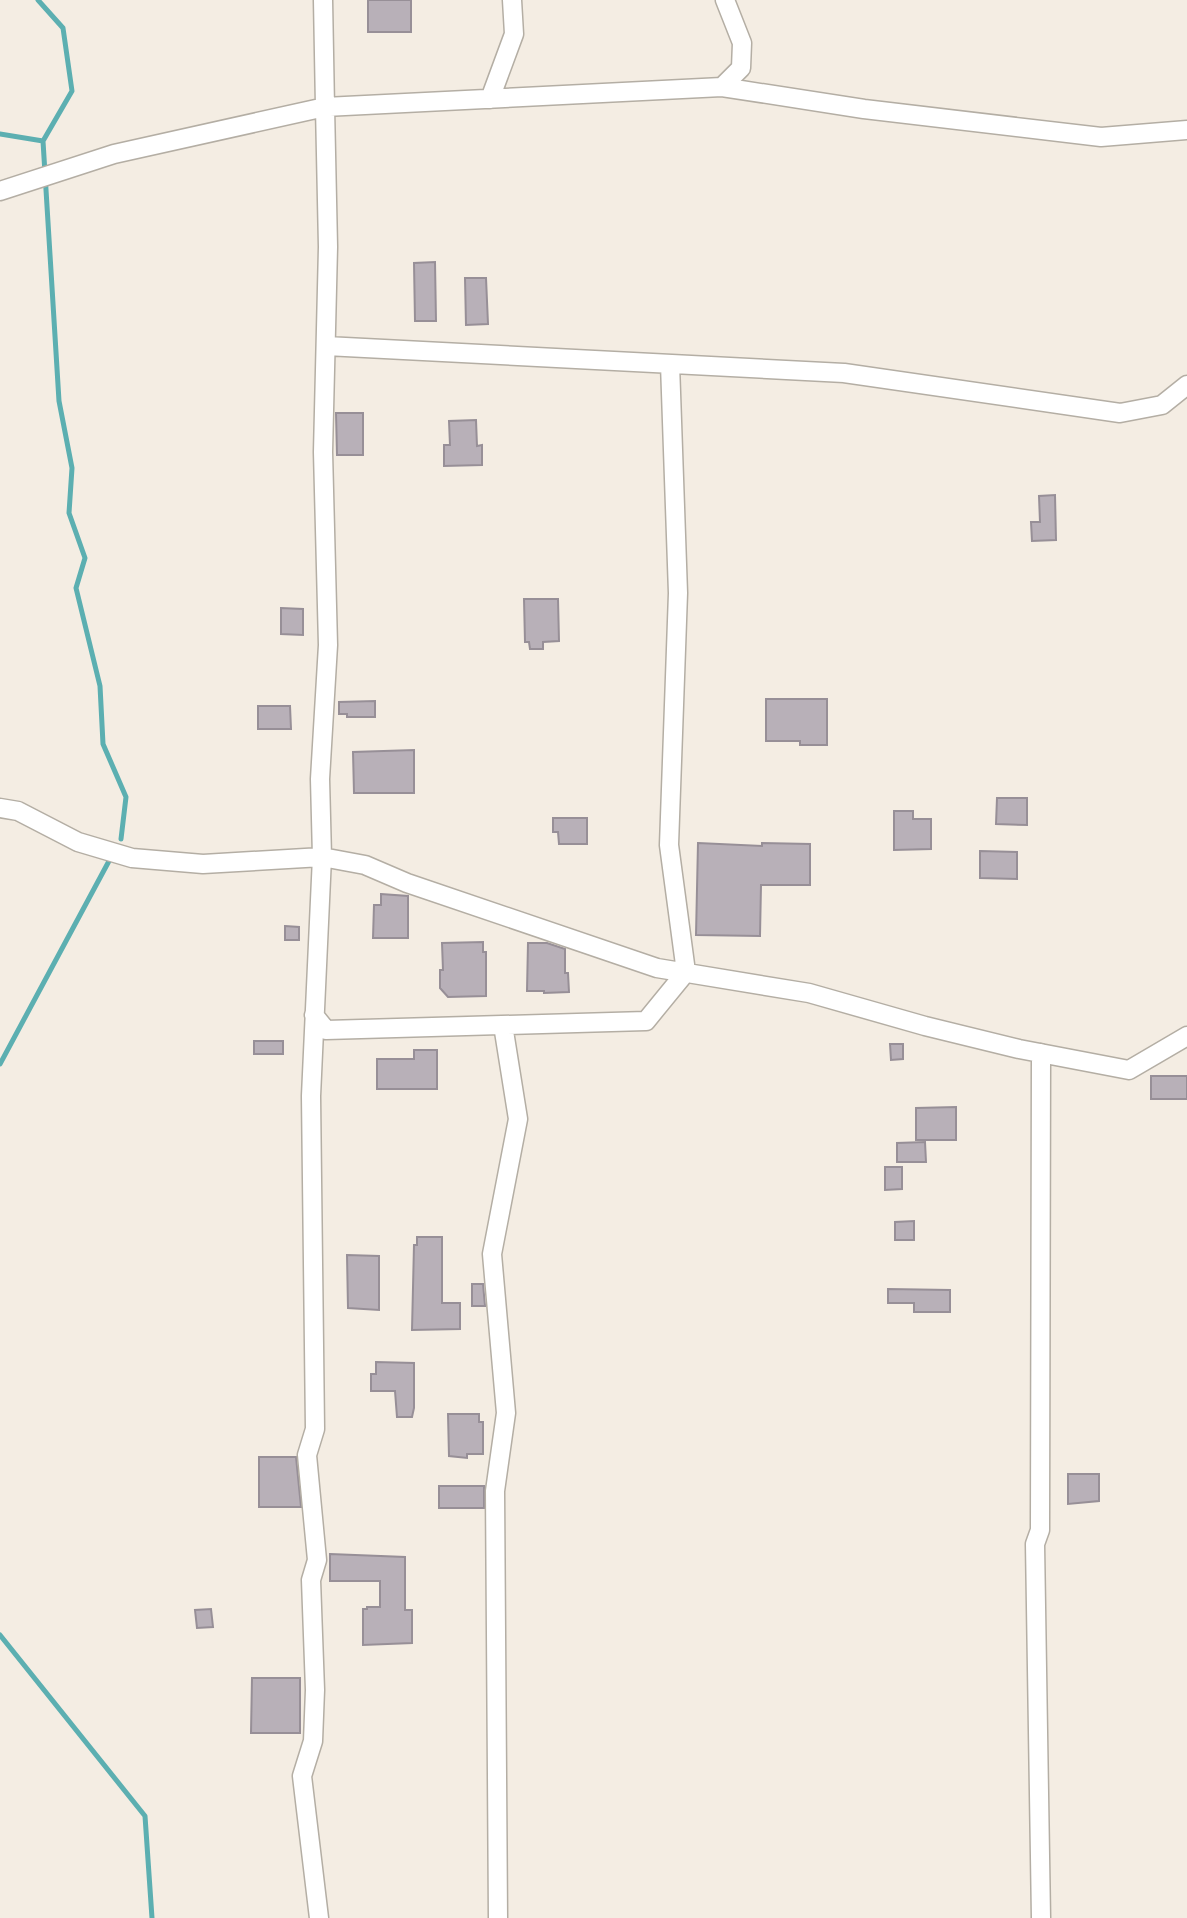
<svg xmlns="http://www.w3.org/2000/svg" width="1187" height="1918" font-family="'Golos Text',sans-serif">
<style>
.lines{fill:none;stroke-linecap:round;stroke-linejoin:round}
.stream{stroke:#5cafb1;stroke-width:5}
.building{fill:#b8b0b8;stroke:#978f97;stroke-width:2}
.street-casing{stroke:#b4aea4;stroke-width:21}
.street{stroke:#fff;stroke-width:18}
</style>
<rect width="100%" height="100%" fill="#f4ede3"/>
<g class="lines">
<path class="stream" d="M 38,0 L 63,28 L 72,91 L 43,141 L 59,401 L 72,468 L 69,513 L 85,558 L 76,588 L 100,686 L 103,744 L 126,797 L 121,839
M 0,134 L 43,141
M 0,1064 L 109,861
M 0,1635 L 145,1816 L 152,1918"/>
</g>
<path class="building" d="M 368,0 L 411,0 L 411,32 L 368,32 Z
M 435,262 L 436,321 L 415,321 L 414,263 Z
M 465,278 L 486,278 L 488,324 L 466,325 Z
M 336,413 L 363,413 L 363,455 L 337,455 Z
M 476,420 L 477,446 L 482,445 L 482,465 L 444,466 L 444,445 L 450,445 L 449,421 Z
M 1055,495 L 1056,540 L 1032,541 L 1031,522 L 1040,522 L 1039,496 Z
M 524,599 L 558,599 L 559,641 L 543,642 L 543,649 L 530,649 L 529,642 L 525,642 Z
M 281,608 L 303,609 L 303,635 L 281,634 Z
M 766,699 L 827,699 L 827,745 L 800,745 L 800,741 L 766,741 Z
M 375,701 L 375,717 L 347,717 L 347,714 L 339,714 L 339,702 Z
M 258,706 L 290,706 L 291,729 L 258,729 Z
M 414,750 L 414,793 L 354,793 L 353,752 Z
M 997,798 L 1027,798 L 1027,825 L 996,824 Z
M 894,811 L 913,811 L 913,819 L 931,819 L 931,849 L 894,850 Z
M 553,818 L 587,818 L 587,844 L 559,844 L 558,832 L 553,832 Z
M 698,843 L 762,846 L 762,843 L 810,844 L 810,885 L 761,885 L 760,936 L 696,935 Z
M 980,851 L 1017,852 L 1017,879 L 980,878 Z
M 381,894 L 408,896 L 408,938 L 373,938 L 374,905 L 381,905 Z
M 285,926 L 299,927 L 299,940 L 285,940 Z
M 483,942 L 483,952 L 486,952 L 486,996 L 448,997 L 440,988 L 440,970 L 443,970 L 442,943 Z
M 528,943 L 547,943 L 565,949 L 565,973 L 568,973 L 569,992 L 544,993 L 544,991 L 527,991 Z
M 254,1041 L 283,1041 L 283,1054 L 254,1054 Z
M 890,1044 L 903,1044 L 903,1059 L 891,1060 Z
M 414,1050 L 437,1050 L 437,1089 L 377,1089 L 377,1059 L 414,1059 Z
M 1151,1076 L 1187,1076 L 1187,1099 L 1151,1099 Z
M 956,1107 L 956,1140 L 916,1140 L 916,1108 Z
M 925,1142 L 926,1162 L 897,1162 L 897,1143 Z
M 885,1167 L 902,1167 L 902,1189 L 885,1190 Z
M 914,1221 L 914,1240 L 895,1240 L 895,1222 Z
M 417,1237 L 442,1237 L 442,1303 L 460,1303 L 460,1329 L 412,1330 L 414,1245 L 417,1245 Z
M 347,1255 L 379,1256 L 379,1310 L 348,1308 Z
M 472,1284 L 483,1284 L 485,1306 L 472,1306 Z
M 888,1289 L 950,1290 L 950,1312 L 914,1312 L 914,1303 L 888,1303 Z
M 376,1362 L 414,1363 L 414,1408 L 412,1417 L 397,1417 L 395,1391 L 371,1391 L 371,1374 L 376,1374 Z
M 448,1414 L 479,1414 L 479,1422 L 483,1422 L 483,1454 L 467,1454 L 467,1458 L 449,1456 Z
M 259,1457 L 296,1457 L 301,1507 L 259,1507 Z
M 1068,1474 L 1099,1474 L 1099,1501 L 1068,1504 Z
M 439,1486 L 484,1486 L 484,1508 L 439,1508 Z
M 330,1554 L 405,1557 L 405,1610 L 412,1610 L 412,1643 L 363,1645 L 363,1609 L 367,1609 L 367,1607 L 380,1607 L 380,1581 L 330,1581 Z
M 211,1609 L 213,1627 L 197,1628 L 195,1610 Z
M 252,1678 L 300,1678 L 300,1733 L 251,1733 Z"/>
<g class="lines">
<defs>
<path id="street" d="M 722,87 L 741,68 L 742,43 L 725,0
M 490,99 L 514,34 L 512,0
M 0,191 L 114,154 L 325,107 L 323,0
M 326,346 L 844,373 L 1120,413 L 1162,405 L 1187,385
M 0,808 L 18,811 L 78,842 L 132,858 L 203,864 L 322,857 L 365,865 L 407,883 L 657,968 L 809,993 L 925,1026 L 1019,1049 L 1129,1070 L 1187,1036
M 314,1015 L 326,1030 L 646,1021 L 686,972 L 669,845 L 678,593 L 670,364
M 319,1918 L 302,1776 L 313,1741 L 315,1690 L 311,1580 L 317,1560 L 307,1455 L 315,1429 L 311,1096 L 322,857 L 320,779 L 328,645 L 323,452 L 328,247 L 325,107 L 722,87 L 864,109 L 1101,137 L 1187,130
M 498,1918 L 495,1491 L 506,1413 L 492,1254 L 518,1119 L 503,1025
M 1041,1918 L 1035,1544 L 1040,1530 L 1041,1053"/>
</defs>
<use href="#street" class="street-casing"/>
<use href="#street" class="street"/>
</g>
</svg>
